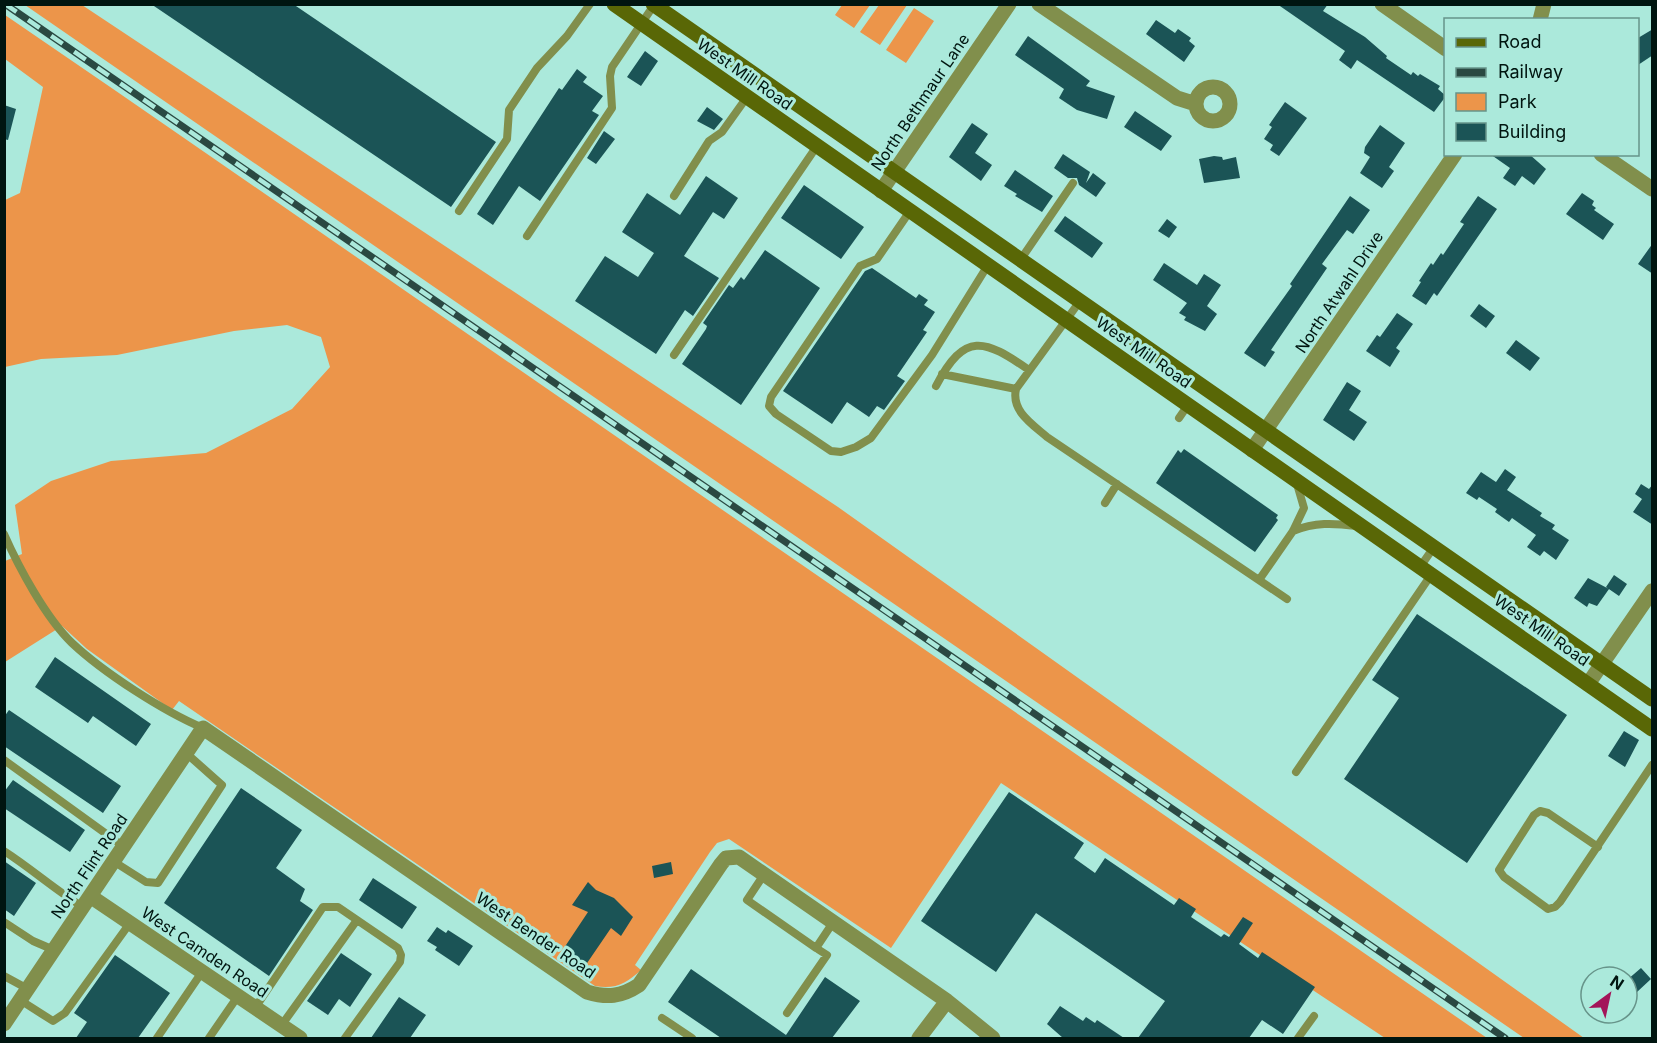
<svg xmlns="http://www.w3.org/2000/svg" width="1657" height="1043" font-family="Inter,sans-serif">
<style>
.green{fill:#ec954a}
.building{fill:#1b5456}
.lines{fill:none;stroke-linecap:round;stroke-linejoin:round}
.lane{stroke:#818f4c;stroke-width:8}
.street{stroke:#818f4c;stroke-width:15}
.secondary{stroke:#596706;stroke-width:15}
.rail-casing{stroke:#2a4942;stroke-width:7}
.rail{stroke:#abe9db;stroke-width:4.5;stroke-dasharray:14;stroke-linecap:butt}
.labels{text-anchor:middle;stroke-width:6;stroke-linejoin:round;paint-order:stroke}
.street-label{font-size:16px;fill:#001510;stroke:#abe9db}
</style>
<rect width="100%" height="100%" fill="#abe9db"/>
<path class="green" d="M 25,5 L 82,5 L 838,507 L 1584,1038 L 1524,1038 Z
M 842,5 L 842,4 L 870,5 L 854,28 L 835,15 Z
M 879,5 L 907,5 L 880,45 L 860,32 Z
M 914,8 L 934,21 L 906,63 L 886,50 Z
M 5,15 L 116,91 L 1487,1038 L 1385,1038 L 1001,783 L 891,948 L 729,839 L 717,843 L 710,852 L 635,965 L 641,970 C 627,983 615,990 595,986 L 179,701 L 172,710 L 87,649 L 62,626 L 5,662 L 5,561 L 22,554 L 15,505 L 51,481 L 111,461 L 206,453 L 292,409 L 330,367 L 321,337 L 287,325 L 234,331 L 117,355 L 41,359 L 5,367 L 5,200 L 20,193 L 43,87 L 5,59 Z"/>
<path class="building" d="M 151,4 L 293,4 L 496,142 L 451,207 Z
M 1277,4 L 1328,4 L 1323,11 L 1365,37 L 1387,56 L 1386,58 L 1411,75 L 1413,72 L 1418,76 L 1420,74 L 1440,86 L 1438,89 L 1446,96 L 1434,112 L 1357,60 L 1351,69 L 1339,60 L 1345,51 Z
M 1156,20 L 1175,33 L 1178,29 L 1191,38 L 1189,41 L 1195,46 L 1184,62 L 1146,34 Z
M 1653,29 L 1653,55 L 1638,65 L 1638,38 Z
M 1028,36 L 1090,81 L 1086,86 L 1115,96 L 1107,119 L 1077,110 L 1059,98 L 1064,89 L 1015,55 Z
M 645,51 L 658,61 L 641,86 L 627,77 Z
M 577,69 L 587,77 L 583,82 L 603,96 L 592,111 L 599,115 L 540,201 L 519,186 L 493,225 L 477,214 L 559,88 L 562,90 Z
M 1285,102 L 1307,118 L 1279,156 L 1270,150 L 1273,145 L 1264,139 L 1272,127 L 1269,125 Z
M 4,105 L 16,109 L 8,140 L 4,139 Z
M 707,107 L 723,119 L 714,130 L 697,121 Z
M 1135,111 L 1172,136 L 1161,151 L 1124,127 Z
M 972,123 L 988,134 L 975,153 L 992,165 L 981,181 L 949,157 Z
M 1380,125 L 1405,143 L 1389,167 L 1394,171 L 1382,188 L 1360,173 L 1370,157 L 1364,153 L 1365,147 Z
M 604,131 L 615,139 L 596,164 L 587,158 Z
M 1063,154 L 1090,172 L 1086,183 L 1093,173 L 1106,183 L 1096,197 L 1079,185 L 1077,178 L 1068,178 L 1054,168 Z
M 1490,154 L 1529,154 L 1546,169 L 1534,185 L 1522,176 L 1515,186 L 1503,178 L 1510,168 Z
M 1214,156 L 1222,157 L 1223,160 L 1236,157 L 1240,178 L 1204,183 L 1199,159 Z
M 1015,170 L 1053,196 L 1042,212 L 1015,196 L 1017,194 L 1004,186 Z
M 706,176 L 738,198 L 724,219 L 713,212 L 684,256 L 719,278 L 693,316 L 685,310 L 656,354 L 575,301 L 605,256 L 638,277 L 654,253 L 622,232 L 647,193 L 680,215 Z
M 804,185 L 864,227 L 841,259 L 781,218 Z
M 1582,193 L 1594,201 L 1592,205 L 1596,208 L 1594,210 L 1614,224 L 1603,240 L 1566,214 Z
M 1350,196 L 1370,210 L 1353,234 L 1347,230 L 1322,264 L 1327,268 L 1271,350 L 1275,352 L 1265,367 L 1244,353 L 1292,286 L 1290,284 Z
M 1478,196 L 1497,209 L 1437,296 L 1434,293 L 1426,305 L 1412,296 L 1421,282 L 1419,281 L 1431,263 L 1433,265 L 1441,253 L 1443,255 L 1464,224 L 1460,222 Z
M 1065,216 L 1103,243 L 1092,258 L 1054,231 Z
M 1167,219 L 1177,227 L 1169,238 L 1158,231 Z
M 1653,243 L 1653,274 L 1638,264 Z
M 765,250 L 820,288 L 741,405 L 682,364 L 706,329 L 707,326 L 703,323 L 729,285 L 733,288 L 741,277 L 744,280 Z
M 1164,263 L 1197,285 L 1204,274 L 1221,285 L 1207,306 L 1217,314 L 1205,331 L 1184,320 L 1186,317 L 1179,313 L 1187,303 L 1153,280 Z
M 872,268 L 916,298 L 919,294 L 928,300 L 924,305 L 935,312 L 923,330 L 927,332 L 897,376 L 905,381 L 884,410 L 877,406 L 869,417 L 847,402 L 832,424 L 783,391 L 865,271 Z
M 1479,304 L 1495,316 L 1486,328 L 1470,316 Z
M 1397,313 L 1413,324 L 1396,348 L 1400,351 L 1390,367 L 1366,351 L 1377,335 L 1380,337 Z
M 1516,340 L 1540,358 L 1530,371 L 1506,353 Z
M 1347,382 L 1361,391 L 1349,410 L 1367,422 L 1354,441 L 1323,420 Z
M 1184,449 L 1278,515 L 1276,518 L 1278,520 L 1255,552 L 1156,483 L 1178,450 L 1181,453 Z
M 1505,469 L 1516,477 L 1507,490 L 1542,513 L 1540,516 L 1555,525 L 1552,529 L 1569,540 L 1556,560 L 1544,551 L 1540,556 L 1527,547 L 1536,535 L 1512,518 L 1509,522 L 1495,512 L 1497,509 L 1479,497 L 1477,500 L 1466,493 L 1481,472 L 1496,482 Z
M 1641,484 L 1649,489 L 1653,484 L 1653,525 L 1633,512 L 1642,499 L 1635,494 Z
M 1614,575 L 1627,584 L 1619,596 L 1606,587 Z
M 1588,578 L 1609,589 L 1597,606 L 1589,603 L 1587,607 L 1574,598 Z
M 1417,614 L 1567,715 L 1467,863 L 1344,779 L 1399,698 L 1372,680 Z
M 55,657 L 151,724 L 136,746 L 93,716 L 88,723 L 35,687 Z
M 9,710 L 121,786 L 103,813 L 4,746 L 4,717 Z
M 1624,731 L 1639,740 L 1625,767 L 1608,756 Z
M 13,780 L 85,830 L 70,852 L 4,808 L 4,792 Z
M 241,788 L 302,830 L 276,868 L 305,889 L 300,901 L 313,910 L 269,976 L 164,903 Z
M 1009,792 L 1084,843 L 1074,858 L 1095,873 L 1105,858 L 1174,905 L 1179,898 L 1196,909 L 1191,917 L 1221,937 L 1224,934 L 1229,937 L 1243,917 L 1253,923 L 1239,944 L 1258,958 L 1262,952 L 1315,987 L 1283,1034 L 1262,1020 L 1249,1038 L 1138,1038 L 1165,1001 L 1036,913 L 996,972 L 921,921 Z
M 4,861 L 36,883 L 14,916 L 4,909 Z
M 671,862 L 673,874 L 654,878 L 652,866 Z
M 373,878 L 417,907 L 402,929 L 359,900 Z
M 588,882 L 596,890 L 614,898 L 633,917 L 621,936 L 611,928 L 583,969 L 560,954 L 588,912 L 572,905 Z
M 437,927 L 446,933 L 448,930 L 473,946 L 459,966 L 435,950 L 437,947 L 427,941 Z
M 341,953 L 372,974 L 350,1007 L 339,999 L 328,1015 L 307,1001 Z
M 115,955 L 170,993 L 138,1038 L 76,1038 L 87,1022 L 74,1013 Z
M 1641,968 L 1651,979 L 1637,992 L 1627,980 Z
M 691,969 L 786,1035 L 825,977 L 860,1001 L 832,1038 L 721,1038 L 668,1002 Z
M 399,997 L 426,1015 L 410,1038 L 371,1038 Z
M 1060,1006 L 1083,1021 L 1086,1017 L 1095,1023 L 1097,1020 L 1124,1038 L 1063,1038 L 1047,1024 Z"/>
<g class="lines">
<path class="lane" d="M 674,196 L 709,141 L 722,132 L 747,97
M 459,211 L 507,139 L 509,110 L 537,68 L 567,36 L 590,4
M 910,211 L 877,259 L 860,266 L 771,397 L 769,406 L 776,414 L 831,451 L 841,452 L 856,447 L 871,438 L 932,355 L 988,265
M 527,236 L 612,108 L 610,76 L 612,67 L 654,5
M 1021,259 L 1073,183
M 1080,301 L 1016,389 C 1011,411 1032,424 1047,437 L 1287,599
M 674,355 L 817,146
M 942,374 L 1016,389
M 936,386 C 965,331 984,339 1029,370
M 1179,418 L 1188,405
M 1105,503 L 1117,484
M 1293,531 C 1315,522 1333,523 1357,526
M 4,534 C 19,568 46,618 72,643 C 104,673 163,711 203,728
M 1420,567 L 1434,547
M 1259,580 L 1293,531 L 1304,508 L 1297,484
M 4,760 L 123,846
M 1296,772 L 1431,575
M 1598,847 L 1548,813 L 1540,811 L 1534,815 L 1499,870 L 1504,877 L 1544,906 L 1548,909 L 1555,907 L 1560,902 L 1652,765
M 4,851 C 32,869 55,890 83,907
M 113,861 L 146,882 L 158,883 L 222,785 L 186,753
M 765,873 L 747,900 L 816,948
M 4,922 L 33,941 L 54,950
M 4,976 L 28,989
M 20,1000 L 53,1021 L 65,1013 L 130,923
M 255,1008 L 323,907 L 338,907 L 398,948 L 401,955 L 400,962 L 345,1038
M 787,1013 L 827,955 L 816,948 L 834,921
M 662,1018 L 692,1038
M 281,1026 L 357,920
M 157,1038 L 202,972
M 209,1038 L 238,996
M 1298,1038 L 1314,1016"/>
<path class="street" d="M 1039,4 L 1177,98 L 1196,104
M 1382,4 L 1446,49
M 1540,20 L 1544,4
M1196 104a17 17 0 1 1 34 0a17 17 0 1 1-34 0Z
M 1601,154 L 1652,189
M 881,191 L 1009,4
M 1252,450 L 1455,154
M 1588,684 L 1652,591
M 90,896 L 300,1038
M 4,1024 L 203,728 L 587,992 C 607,998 621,997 639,985 L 721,864 L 726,858 L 739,857 L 947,1001 L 993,1038
M 919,1038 L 947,1001"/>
<path class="secondary" d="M 614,4 L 1652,729
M 653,4 L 1652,699"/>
<defs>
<path id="rail" d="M 5,4 L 1505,1038"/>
</defs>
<use href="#rail" class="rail-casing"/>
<use href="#rail" class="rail"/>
</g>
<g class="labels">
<g class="street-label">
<text transform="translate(745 74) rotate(35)" y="6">West Mill Road</text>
<text transform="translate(920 102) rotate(-56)" y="6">North Bethmaur Lane</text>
<text transform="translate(1339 292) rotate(-56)" y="6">North Atwahl Drive</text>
<text transform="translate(1144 352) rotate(35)" y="6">West Mill Road</text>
<text transform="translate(1542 630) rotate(35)" y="6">West Mill Road</text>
<text transform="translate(89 866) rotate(-56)" y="6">North Flint Road</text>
<text transform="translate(536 935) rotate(34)" y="6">West Bender Road</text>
<text transform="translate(205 952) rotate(34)" y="6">West Camden Road</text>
</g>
</g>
<rect width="1657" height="1043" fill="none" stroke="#001510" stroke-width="12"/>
<rect x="1444" y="18" width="195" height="138" fill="#abe9db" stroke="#67948a" stroke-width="1.5"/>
<rect x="1456" y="38" width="30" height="9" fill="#596706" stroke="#67948a" stroke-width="1.5"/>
<text x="1498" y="48" font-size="18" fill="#001510">Road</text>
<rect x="1456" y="68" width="30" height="9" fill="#2a4942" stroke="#67948a" stroke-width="1.5"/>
<text x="1498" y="78" font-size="18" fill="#001510">Railway</text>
<rect x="1456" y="93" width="30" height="18" fill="#ec954a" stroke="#67948a" stroke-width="1.5"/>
<text x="1498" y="108" font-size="18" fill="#001510">Park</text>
<rect x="1456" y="123" width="30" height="18" fill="#1b5456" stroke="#67948a" stroke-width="1.5"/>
<text x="1498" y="138" font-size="18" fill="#001510">Building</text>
<g transform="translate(1609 995) rotate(33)"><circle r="28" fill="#abe9db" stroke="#67948a" stroke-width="1.5"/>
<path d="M0-4.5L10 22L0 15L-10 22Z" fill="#a31459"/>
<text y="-9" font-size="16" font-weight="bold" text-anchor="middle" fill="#001510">N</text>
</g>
</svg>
